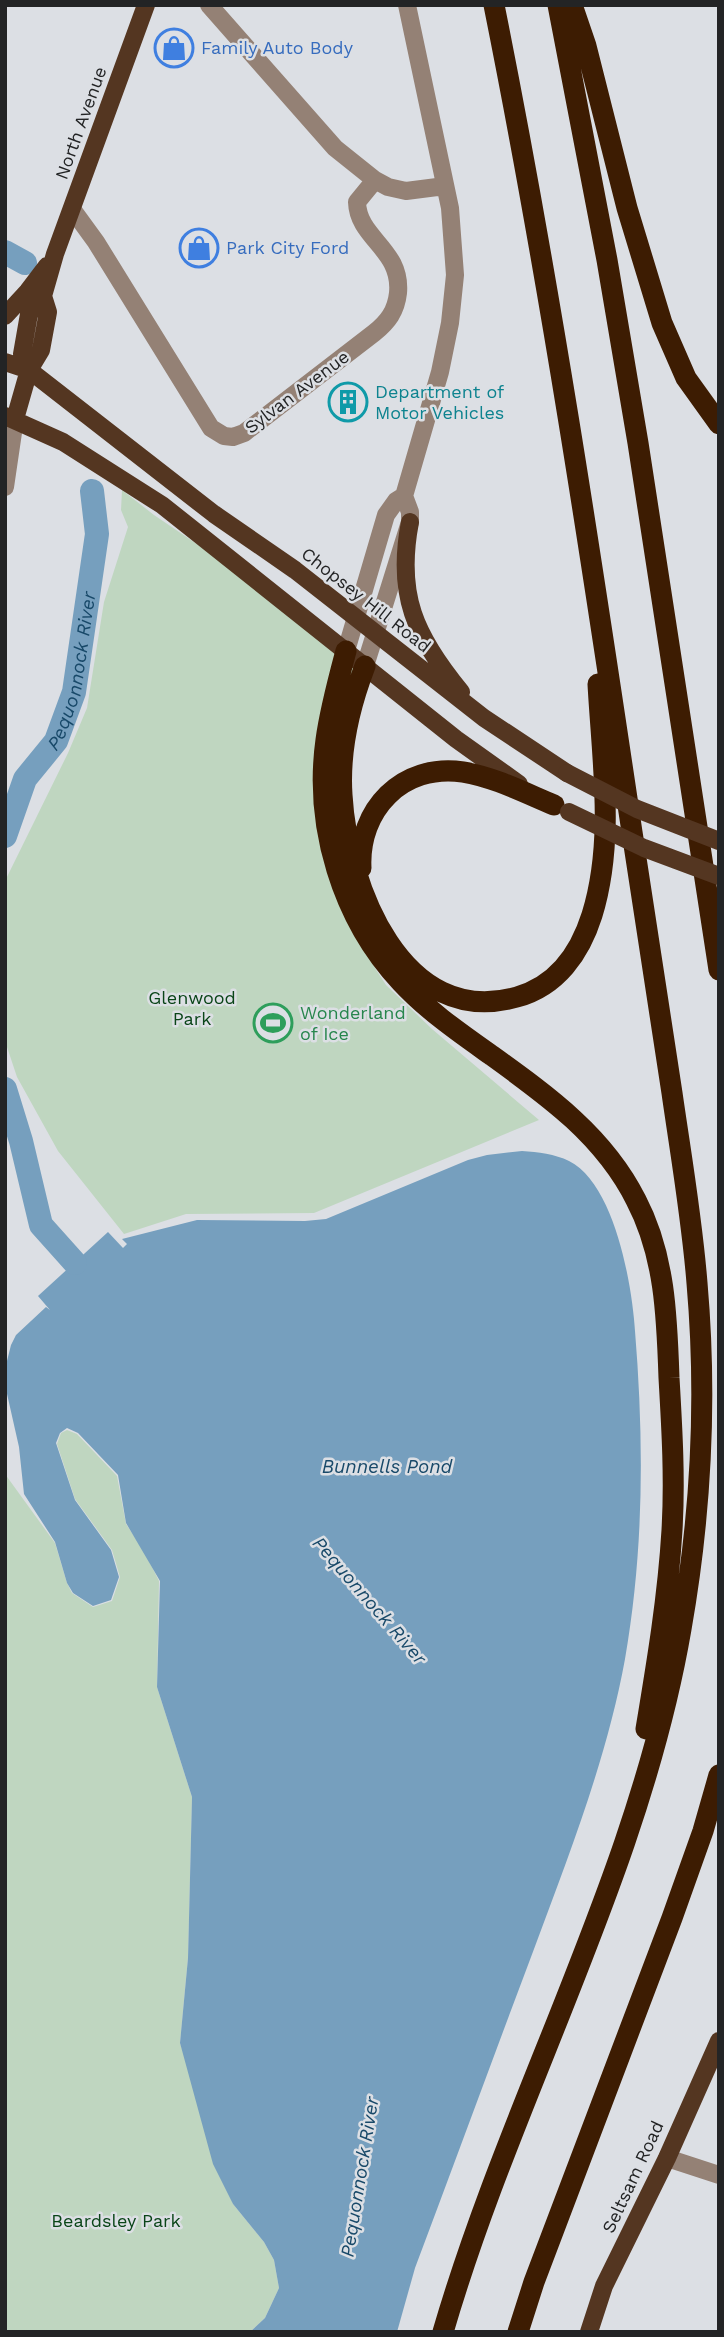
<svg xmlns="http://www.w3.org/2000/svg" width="724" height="2337" font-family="'Work Sans',sans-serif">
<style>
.green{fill:#bfd6c0}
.water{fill:#769fbe}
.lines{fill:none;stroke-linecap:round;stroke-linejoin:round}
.river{stroke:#769fbe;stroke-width:24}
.minor{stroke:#948175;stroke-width:18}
.major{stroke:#543621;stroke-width:18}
.highway{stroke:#3d1c02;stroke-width:21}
.major-bridge{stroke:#543621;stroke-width:18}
.labels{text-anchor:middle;stroke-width:5;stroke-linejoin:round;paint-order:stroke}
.shop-label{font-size:18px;fill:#366cbe;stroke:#dcdfe4;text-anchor:start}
.street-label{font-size:18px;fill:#232425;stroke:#dcdfe4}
.culture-label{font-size:18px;fill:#0d838f;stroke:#dcdfe4;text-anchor:start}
.park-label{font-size:18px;fill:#0a4518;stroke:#dcdfe4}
.leisure-label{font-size:18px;fill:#27864d;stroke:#dcdfe4;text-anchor:start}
.water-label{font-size:19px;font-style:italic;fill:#184969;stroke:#dcdfe4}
</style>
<rect width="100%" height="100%" fill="#dcdfe4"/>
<path class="green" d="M 122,490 L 154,515 L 302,615 L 356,659 L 342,873 L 375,968 L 386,985 L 432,1029 L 539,1120 L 314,1213 L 186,1214 L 124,1234 L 58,1151 L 17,1077 L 5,1041 L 5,881 L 68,753 L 87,708 L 104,602 L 128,527 L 121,510 Z
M 67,1430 L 77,1434 L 117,1476 L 126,1524 L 144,1551 L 159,1581 L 157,1687 L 192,1797 L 188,1958 L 180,2043 L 233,2204 L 264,2242 L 274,2260 L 279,2288 L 265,2318 L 250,2332 L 5,2332 L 5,1474 L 55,1543 L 67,1583 L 72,1593 L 93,1607 L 112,1601 L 120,1577 L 112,1550 L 75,1499 L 57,1444 L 61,1433 Z"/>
<path class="water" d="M 522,1151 C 538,1152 555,1154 569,1161 C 615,1184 632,1285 635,1331 C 644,1441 644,1550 625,1659 C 607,1758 569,1855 534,1949 C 494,2055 455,2162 415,2268 L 397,2332 L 250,2332 L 265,2318 L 279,2288 L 274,2260 L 264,2242 L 233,2204 L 213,2164 L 180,2043 L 188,1958 L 192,1797 L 157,1687 L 160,1581 L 126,1523 L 118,1475 L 78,1433 L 67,1428 L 60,1433 L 56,1443 L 75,1500 L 111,1550 L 119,1577 L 111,1600 L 93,1606 L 73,1593 L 67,1583 L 55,1542 L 24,1494 L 19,1447 L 5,1385 L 5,1369 L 11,1345 L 16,1335 L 46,1307 L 50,1310 L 38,1296 L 108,1232 L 123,1248 L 127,1244 L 122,1239 L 197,1220 L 305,1221 L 326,1219 L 468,1160 L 487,1155 Z"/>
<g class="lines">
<g class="river">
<path d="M 5,252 L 25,263"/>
<path id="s1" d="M 5,836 L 25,779 L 56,741 L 74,692 L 97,534 L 92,491"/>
<path d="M 5,1089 L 21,1141 L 41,1225 L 75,1263"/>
</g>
<path class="minor" d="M 209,5 L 335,148 L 375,180 L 388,187 L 406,191 L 445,186
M 72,209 L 96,242 L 211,428 L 224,436 L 233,437 L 244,433 L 374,333 C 388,322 396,311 398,293 C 402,249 358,239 357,202 L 375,180
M 5,487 L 15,419
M 346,651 L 386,515 L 396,501 L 404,496
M 365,666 L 410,522 L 410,512 L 404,496 L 440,372 L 450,323 L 455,275 L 450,208 L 407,5
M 667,2158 L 719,2175"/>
<path class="major" d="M 5,316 L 28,291 L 47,266
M 5,362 L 29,370 L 214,514 L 295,570 L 484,718 L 567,773
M 29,370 L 22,354 L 29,314 L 43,296 L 55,254 L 146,5
M 5,416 L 63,442 L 162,505 L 456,739 L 519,784
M 15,419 L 29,370 L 41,350 L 48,312 L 43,296
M 410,522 C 396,595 415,636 461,692
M 589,2332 L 604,2286 L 667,2158 L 719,2041"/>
<path class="highway" d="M 558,5 L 607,260 L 638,443 L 719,970
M 572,5 L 586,46 L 627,208 L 662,323 L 686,378 L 719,424
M 346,651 C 338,681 330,710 326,740 C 314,826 342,919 401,982 C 428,1011 460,1033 491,1055 C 548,1096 604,1136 636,1200 C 665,1255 667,1317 669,1378 C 672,1429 675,1479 672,1530 C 668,1597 657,1663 646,1729
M 365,666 C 349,708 339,750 342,795 C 347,885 402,1030 517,997 C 557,986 580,953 592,915 C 615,841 602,759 598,684
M 361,868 C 358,810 402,763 463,772 C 494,777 525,793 554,805
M 443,2332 C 512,2095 639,1874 681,1629 C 701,1515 707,1398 697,1283 C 692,1219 681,1156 672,1093 C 659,1006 645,919 632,832 C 591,556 549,279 494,5
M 518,2332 L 534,2282 L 672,1918 L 703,1831 L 719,1775"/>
<path class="major-bridge" d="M 567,773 L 637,809 L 719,841
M 569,812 L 644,848 L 719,876"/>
</g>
<defs>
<symbol id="shop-ring" viewBox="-11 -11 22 22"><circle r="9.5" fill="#dcdfe4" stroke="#3f7fe0" stroke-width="1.5"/><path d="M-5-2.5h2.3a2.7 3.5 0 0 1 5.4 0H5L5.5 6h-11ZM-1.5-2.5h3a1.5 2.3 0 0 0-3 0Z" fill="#3f7fe0"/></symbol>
<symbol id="building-ring" viewBox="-11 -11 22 22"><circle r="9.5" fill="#dcdfe4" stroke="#0f9aa8" stroke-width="1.5"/><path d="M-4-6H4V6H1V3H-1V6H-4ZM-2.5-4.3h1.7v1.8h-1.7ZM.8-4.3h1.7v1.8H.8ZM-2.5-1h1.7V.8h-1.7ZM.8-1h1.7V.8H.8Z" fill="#0f9aa8"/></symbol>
<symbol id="stadium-ring" viewBox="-11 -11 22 22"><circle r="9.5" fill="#dcdfe4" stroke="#2e9e5b" stroke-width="1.5"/><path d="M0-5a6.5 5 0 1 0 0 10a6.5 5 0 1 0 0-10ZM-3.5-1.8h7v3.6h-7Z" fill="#2e9e5b"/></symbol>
</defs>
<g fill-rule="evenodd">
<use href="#shop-ring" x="152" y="26" width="44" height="44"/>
<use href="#shop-ring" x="177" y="226" width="44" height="44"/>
<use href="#building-ring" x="326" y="380" width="44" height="44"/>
<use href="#stadium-ring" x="251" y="1001" width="44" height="44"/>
</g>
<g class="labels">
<g class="shop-label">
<text x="201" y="54">Family Auto Body</text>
<text x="226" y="254">Park City Ford</text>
</g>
<g class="street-label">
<text transform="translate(81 123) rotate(-70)" y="6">North Avenue</text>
<text transform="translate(297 392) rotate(-37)" y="6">Sylvan Avenue</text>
<text transform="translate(366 600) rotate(38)" y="6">Chopsey Hill Road</text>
<text transform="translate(633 2177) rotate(-65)" y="6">Seltsam Road</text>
</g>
<g class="culture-label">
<text x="375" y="398">Department of<tspan x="375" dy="21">Motor Vehicles</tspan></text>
</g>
<g class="park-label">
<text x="192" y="1004">Glenwood<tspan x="192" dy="21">Park</tspan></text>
<text x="116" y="2227">Beardsley Park</text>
</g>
<g class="leisure-label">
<text x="300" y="1019">Wonderland<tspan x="300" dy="21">of Ice</tspan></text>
</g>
<g class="water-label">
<text dy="7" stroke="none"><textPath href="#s1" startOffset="182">Pequonnock River</textPath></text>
<text x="387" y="1473">Bunnells Pond</text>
<text transform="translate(370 1600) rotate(49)" y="7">Pequonnock River</text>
<text transform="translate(359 2177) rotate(-81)" y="7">Pequonnock River</text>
</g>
</g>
<rect width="724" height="2337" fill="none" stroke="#232425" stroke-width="14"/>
</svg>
